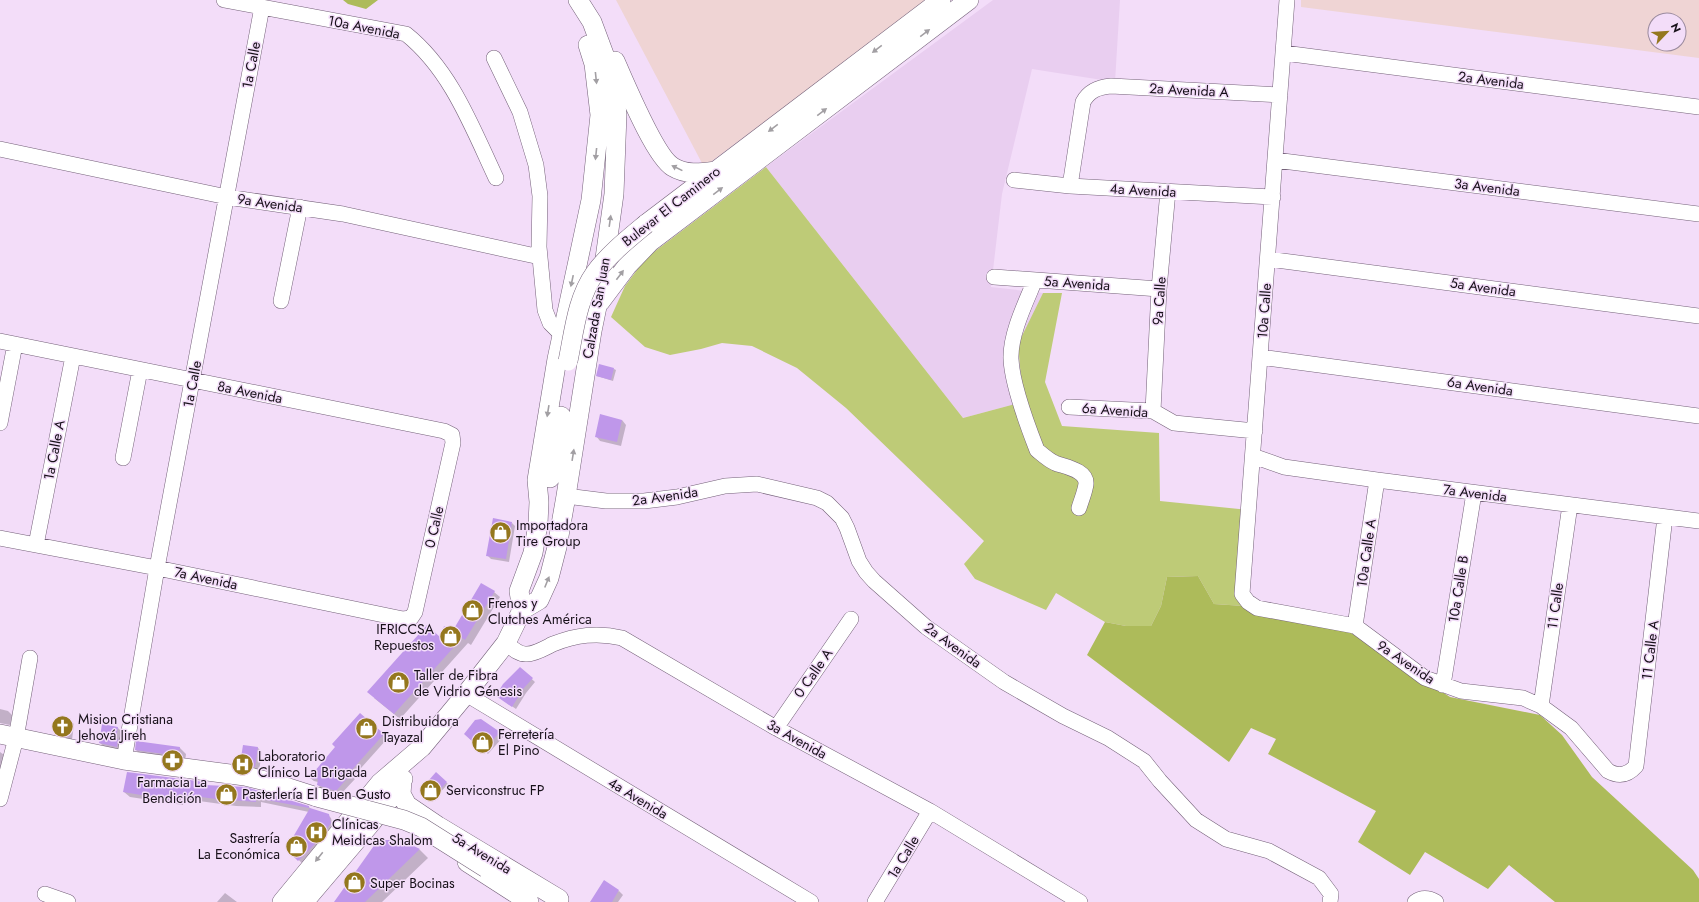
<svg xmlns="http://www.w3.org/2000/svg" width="1699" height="902" font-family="Jost,sans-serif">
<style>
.commercial{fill:#efd4d4;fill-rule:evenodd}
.built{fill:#e9cef0}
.green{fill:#becb77}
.forest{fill:#adbb5a}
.shadow{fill:#0003}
.building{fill:#bf97ea}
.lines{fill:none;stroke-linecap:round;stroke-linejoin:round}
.minor-casing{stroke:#746179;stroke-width:16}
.major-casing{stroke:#746179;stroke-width:20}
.minor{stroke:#fff;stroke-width:15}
.major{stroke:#fff;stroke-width:19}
.major-bridge-casing{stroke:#746179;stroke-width:20;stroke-linecap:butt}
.major-bridge{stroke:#fff;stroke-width:19}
.oneway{fill:#a29fa3}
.labels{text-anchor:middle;stroke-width:3;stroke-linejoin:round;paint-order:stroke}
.street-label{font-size:14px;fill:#171019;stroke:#f3ddf9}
.poi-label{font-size:14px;fill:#171019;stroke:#f3ddf9;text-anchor:start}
</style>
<rect width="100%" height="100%" fill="#f3ddf9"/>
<path class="commercial" d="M 616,0 L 928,0 L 704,167 Z
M 1301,0 L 1699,0 L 1699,58 L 1301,7 ZM 1655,20 L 1679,20 L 1679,44 L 1655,44 Z"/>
<path class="built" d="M 993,0 L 1120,0 L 1115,82 L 1032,69 L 1002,194 L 991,287 L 1043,293 L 1018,345 L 1023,402 L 963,418 L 766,167 Z"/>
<path class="green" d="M 766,167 L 963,418 L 1023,402 L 1018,344 L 1043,293 L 1062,293 L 1045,382 L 1062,426 L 1159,433 L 1160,501 L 1249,510 L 1244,606 L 1214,604 L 1198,576 L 1167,577 L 1161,606 L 1151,626 L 1126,626 L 1105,622 L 1056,593 L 1046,610 L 975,579 L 964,564 L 984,541 L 846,408 L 797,368 L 752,346 L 722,343 L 701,349 L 670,355 L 645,347 L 611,317 L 625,286 L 646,258 Z"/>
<path class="forest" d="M 343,0 L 378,0 L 366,9 L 348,4 Z
M 1198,576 L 1214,604 L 1244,606 L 1351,633 L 1450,697 L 1540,715 L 1562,735 L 1592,777 L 1693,870 L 1699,879 L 1699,902 L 1555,902 L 1509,865 L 1488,889 L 1425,852 L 1410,875 L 1358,842 L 1376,811 L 1268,754 L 1276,739 L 1251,728 L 1229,762 L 1087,655 L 1105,622 L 1126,626 L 1151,626 L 1161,606 L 1167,577 Z"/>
<path class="shadow" d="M 614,369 L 616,370 L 613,381 L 597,376 Z
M 622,420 L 626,425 L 621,446 L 600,441 L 596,436 Z
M 512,523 L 515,526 L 509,562 L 491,559 L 487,555 Z
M 494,592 L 500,597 L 471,645 L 468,643 L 400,719 L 374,698 L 452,633 Z
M 520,668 L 535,682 L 526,693 L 516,709 L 497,696 Z
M 0,709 L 8,711 L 12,715 L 10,725 L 0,723 Z
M 360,714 L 387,739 L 353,777 L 355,779 L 341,794 L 322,789 L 318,785 L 318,782 L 314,781 L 310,778 L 336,747 Z
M 70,720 L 74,724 L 72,740 L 61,738 L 56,734 Z
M 103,725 L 118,728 L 122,732 L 121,751 L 104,747 L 100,743 Z
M 499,733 L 503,737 L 488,754 L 469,738 Z
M 244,746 L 258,748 L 262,752 L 259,771 L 245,768 L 241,764 Z
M 180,748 L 186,754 L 185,762 L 142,756 L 136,750 Z
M 0,752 L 7,757 L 0,782 Z
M 436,774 L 448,784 L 435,798 L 423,788 Z
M 205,783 L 207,786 L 309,807 L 312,810 L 328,815 L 331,818 L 333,827 L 302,863 L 287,849 L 309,812 L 261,802 L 261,807 L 236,806 L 184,799 L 183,805 L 130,797 L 124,792 Z
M 401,841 L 420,850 L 428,858 L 382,902 L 335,902 Z
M 619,891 L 623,895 L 618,902 L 591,902 Z
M 225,893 L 237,902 L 217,902 Z"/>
<path class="building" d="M 599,364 L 614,368 L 611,380 L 596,376 Z
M 600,414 L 622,420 L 617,442 L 595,437 Z
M 493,518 L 512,522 L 506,559 L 486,556 Z
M 481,583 L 495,591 L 465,640 L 462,638 L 394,714 L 367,692 L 427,625 L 441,638 L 444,626 L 452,632 Z
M 520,667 L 533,678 L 523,689 L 512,707 L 496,696 L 503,684 Z
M 360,713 L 384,734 L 350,772 L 351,774 L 336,791 L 317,785 L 318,779 L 309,778 L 335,747 L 332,744 Z
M 58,717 L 70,719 L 68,737 L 55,734 Z
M 481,719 L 500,732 L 483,751 L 464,734 L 475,720 Z
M 102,724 L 118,727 L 116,739 L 118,739 L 117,747 L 99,743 Z
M 136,741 L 180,747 L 179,756 L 135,750 Z
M 243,745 L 258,747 L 255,767 L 240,764 Z
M 127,772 L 205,782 L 205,785 L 246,787 L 309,806 L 309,808 L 256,798 L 256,802 L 231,800 L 231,801 L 179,794 L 178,801 L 123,792 Z
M 436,772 L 447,782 L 433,797 L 422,788 Z
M 310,808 L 329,814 L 331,823 L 319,840 L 298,861 L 286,849 Z
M 378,840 L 401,840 L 420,849 L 365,902 L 334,902 Z
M 604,880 L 619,890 L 612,902 L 590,902 Z"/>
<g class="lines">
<defs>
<path id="minor" d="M 224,0 L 406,34 C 451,70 472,127 496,178
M 1287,0 L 1242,594 L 1248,602 L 1257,608 L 1355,626 L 1425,678 L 1461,691 L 1523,698 L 1541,706 L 1571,728 L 1608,771 C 1619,777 1628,775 1636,766 L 1665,517
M 1284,53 L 1699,107
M 494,58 L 520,112 L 536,165 L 540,196 L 539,247 L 545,310 L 550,323 L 561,334
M 0,149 L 227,197 L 343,214 L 540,257
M 1275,160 L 1699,214
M 1014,180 L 1070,186 L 1273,197
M 1070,186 L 1083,102 C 1089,91 1098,87 1111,86 L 1280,95
M 1268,259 L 1699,316
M 994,277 L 1159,289
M 1035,280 C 1026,302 1010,334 1011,359 C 1012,383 1028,427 1037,450 C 1043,455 1048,460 1055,463 C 1065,467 1087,470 1086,484 C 1085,492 1081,501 1079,508
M 281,301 L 300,207
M 0,341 L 444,431 L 452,435 L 453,443 L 415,612 L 411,618 L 403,619 L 157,568 L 0,538
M 1260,357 L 1699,416
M 1069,407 L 1153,411 L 1174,423 L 1255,431
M 1153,411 L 1159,289 L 1168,191
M 0,423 L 15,344
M 1253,456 L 1284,467 L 1377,480 L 1699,521
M 123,458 L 140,370
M 566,496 L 606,501 L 644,501 L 677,497 L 725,486 L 757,484 L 817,498 L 827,503 L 842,518 L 847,528 L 859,561 L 866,572 L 874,581 L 926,627 L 1004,682 L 1063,716 L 1108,738 L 1144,761 L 1160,781 L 1196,820 L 1226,839 L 1269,851 L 1319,878 L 1331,894 L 1330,902
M 36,545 L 73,356
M 1355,626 L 1377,480
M 506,643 C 512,648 519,655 527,654 C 535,654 545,648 553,644 C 576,635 597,632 622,638 L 776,728 L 930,811 L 1080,902
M 1443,685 L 1474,493
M 466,694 L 811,902
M 1541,706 L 1570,505
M 776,728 L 851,619
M 124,760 L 157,568 L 262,7
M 0,799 L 16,738 L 30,658
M 45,894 L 68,902
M 875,902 L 930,811
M 1415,902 C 1422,897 1429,898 1436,902"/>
<path id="major" d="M 615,61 C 625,83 655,157 673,167 C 686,175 700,173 715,171
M 646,224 L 941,0
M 600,302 L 627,266 L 650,242 L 969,0
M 550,478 L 561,416
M 522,610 L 519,591 L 533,553 L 538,524 L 539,502 L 537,480 L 557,359 L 591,200 L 600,115 L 594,64 L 588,45
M 0,734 L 124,760 L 245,776 L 270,782 L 317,797
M 402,781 L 401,794 L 407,805 L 438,826 L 559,899
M 467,862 L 529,902
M 282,902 L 380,783 L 422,747 L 466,694 L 506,643 L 522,610 L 539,600 L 549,578 L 557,547 L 566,496 L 592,331 L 601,287 L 614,194 L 617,114 L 611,73 L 592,22 L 578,0
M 304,902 L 371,823 L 393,795 L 403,779"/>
</defs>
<use href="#minor" class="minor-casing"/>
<use href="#major" class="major-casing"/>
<use href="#minor" class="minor"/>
<use href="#major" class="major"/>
<defs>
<path id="major-bridge" d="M 568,361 C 574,332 577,298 595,273 C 609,254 628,239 646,224
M 317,797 L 404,820 L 421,827 L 486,868"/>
</defs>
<use href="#major-bridge" class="major-bridge-casing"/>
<use href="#major-bridge" class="major-bridge"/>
</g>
<defs><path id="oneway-solid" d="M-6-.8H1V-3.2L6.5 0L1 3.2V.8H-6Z"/></defs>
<g class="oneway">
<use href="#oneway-solid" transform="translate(925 33) rotate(-37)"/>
<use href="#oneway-solid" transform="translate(877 49) rotate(143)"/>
<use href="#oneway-solid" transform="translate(596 78) rotate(84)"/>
<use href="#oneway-solid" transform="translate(822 112) rotate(-37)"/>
<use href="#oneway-solid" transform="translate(773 128) rotate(143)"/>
<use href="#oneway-solid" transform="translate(596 154) rotate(96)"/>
<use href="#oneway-solid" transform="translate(677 168) rotate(-154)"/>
<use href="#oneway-solid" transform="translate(718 191) rotate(-37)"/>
<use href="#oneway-solid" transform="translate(610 221) rotate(-82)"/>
<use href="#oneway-solid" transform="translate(620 275) rotate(-53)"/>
<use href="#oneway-solid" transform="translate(572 281) rotate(102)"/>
<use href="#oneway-solid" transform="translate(548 411) rotate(99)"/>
<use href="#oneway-solid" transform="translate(573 455) rotate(-81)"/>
<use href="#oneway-solid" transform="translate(547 582) rotate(-68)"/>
<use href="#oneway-solid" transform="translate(319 857) rotate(129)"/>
</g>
<defs>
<symbol id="shop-disc" viewBox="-11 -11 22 22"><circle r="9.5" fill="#94771e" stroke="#f3ddf9"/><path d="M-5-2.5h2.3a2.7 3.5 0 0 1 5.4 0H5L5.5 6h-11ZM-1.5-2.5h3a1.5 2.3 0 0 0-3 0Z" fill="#fff"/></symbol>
<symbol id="church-disc" viewBox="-11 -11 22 22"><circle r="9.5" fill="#94771e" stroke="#f3ddf9"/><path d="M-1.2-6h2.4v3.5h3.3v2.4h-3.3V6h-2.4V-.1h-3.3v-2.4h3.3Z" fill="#fff"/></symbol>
<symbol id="pharmacy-disc" viewBox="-11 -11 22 22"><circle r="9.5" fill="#94771e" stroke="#f3ddf9"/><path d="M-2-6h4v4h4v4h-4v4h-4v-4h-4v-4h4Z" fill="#fff"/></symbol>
<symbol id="hospital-disc" viewBox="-11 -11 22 22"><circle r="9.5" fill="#94771e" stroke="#f3ddf9"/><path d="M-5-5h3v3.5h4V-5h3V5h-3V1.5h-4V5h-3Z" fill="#fff"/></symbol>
</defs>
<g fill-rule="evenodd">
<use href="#shop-disc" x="488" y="520" width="25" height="25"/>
<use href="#shop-disc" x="460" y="598" width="25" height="25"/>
<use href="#shop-disc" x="438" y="624" width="25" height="25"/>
<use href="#shop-disc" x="386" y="670" width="25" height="25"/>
<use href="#church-disc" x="50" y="714" width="25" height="25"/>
<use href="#shop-disc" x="354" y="716" width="25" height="25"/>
<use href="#shop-disc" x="470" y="730" width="25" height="25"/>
<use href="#pharmacy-disc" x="160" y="748" width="25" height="25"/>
<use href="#hospital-disc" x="230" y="752" width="25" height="25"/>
<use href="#shop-disc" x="418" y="778" width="25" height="25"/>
<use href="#shop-disc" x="214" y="782" width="25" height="25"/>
<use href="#hospital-disc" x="304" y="820" width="25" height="25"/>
<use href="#shop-disc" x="284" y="834" width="25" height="25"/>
<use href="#shop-disc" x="342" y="870" width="25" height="25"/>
</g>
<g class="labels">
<g class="street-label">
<text transform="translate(364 27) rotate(11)" y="5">10a Avenida</text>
<text transform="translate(251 65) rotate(-79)" y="5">1a Calle</text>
<text transform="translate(1491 80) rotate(7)" y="5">2a Avenida</text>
<text transform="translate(1189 90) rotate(3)" y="5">2a Avenida A</text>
<text transform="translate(1487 187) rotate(7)" y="5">3a Avenida</text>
<text transform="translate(1143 190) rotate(3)" y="5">4a Avenida</text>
<text transform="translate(270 203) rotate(8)" y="5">9a Avenida</text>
<text transform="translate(671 206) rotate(-38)" y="5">Bulevar El Caminero</text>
<text transform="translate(1077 283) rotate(4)" y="5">5a Avenida</text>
<text transform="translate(1483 287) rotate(8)" y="5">5a Avenida</text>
<text transform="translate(1159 301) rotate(-86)" y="5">9a Calle</text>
<text transform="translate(596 308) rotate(-80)" y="5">Calzada San Juan</text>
<text transform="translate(1264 311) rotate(-86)" y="5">10a Calle</text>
<text transform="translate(192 384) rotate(-79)" y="5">1a Calle</text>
<text transform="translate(1480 386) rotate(8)" y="5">6a Avenida</text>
<text transform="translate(250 392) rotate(11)" y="5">8a Avenida</text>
<text transform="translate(1115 410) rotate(4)" y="5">6a Avenida</text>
<text transform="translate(54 450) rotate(-79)" y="5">1a Calle A</text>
<text transform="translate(1475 493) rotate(7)" y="5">7a Avenida</text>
<text transform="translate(665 496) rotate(-8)" y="5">2a Avenida</text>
<text transform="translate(434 527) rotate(-77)" y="5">0 Calle</text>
<text transform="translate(1366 553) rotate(-82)" y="5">10a Calle A</text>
<text transform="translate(206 578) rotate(12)" y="5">7a Avenida</text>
<text transform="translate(1458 589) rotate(-81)" y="5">10a Calle B</text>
<text transform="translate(1555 606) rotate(-82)" y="5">11 Calle</text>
<text transform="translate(953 645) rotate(36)" y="5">2a Avenida</text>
<text transform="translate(1650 650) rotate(-83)" y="5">11 Calle A</text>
<text transform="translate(1406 662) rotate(34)" y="5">9a Avenida</text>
<text transform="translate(813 673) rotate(-55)" y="5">0 Calle A</text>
<text transform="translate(797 739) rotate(29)" y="5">3a Avenida</text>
<text transform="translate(638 798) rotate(31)" y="5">4a Avenida</text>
<text transform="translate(482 853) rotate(31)" y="5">5a Avenida</text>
<text transform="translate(903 857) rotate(-59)" y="5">1a Calle</text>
</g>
<g class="poi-label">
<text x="516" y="530">Importadora<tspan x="516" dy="16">Tire Group</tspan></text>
<text x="488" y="608">Frenos y<tspan x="488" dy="16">Clutches América</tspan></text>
<text x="434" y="634" text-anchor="end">IFRICCSA<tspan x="434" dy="16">Repuestos</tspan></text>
<text x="414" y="680">Taller de Fibra<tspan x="414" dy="16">de Vidrio Génesis</tspan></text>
<text x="78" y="724">Mision Cristiana<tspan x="78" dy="16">Jehová Jireh</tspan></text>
<text x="382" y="726">Distribuidora<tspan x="382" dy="16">Tayazal</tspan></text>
<text x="498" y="739">Ferretería<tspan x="498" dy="16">El Pino</tspan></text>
<text x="258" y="761">Laboratorio<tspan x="258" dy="16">Clínico La Brigada</tspan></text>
<text x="172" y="787" text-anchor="middle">Farmacia La<tspan x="172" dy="16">Bendición</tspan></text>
<text x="446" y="795">Serviconstruc FP</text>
<text x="242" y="799">Pasterlería El Buen Gusto</text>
<text x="332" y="829">Clínicas<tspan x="332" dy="16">Meidicas Shalom</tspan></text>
<text x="280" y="843" text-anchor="end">Sastrería<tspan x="280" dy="16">La Económica</tspan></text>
<text x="370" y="888">Super Bocinas</text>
</g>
</g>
<g transform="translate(1667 32) rotate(65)"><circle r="19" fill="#f3ddf9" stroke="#9b8b9f"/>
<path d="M0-3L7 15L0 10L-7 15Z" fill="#94771e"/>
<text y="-6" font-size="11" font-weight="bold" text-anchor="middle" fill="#171019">N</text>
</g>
</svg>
